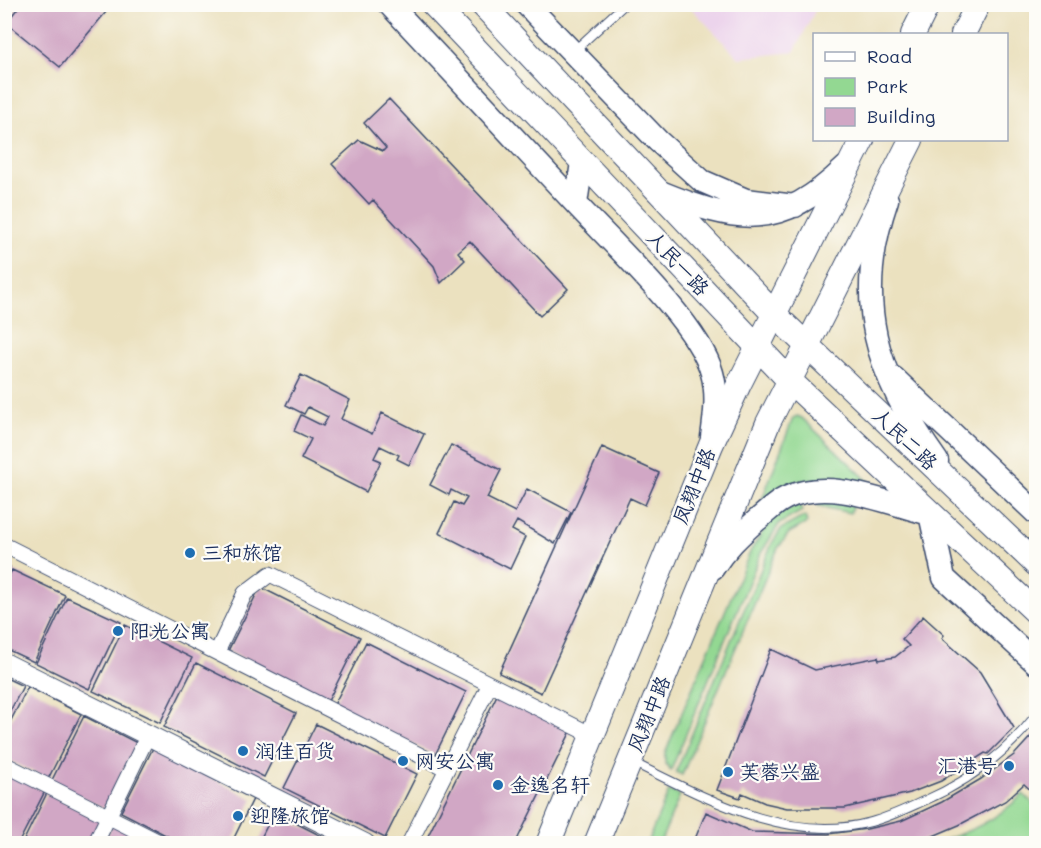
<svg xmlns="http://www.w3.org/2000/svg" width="1041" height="848" font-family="Mali,'LXGW WenKai TC',sans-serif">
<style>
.built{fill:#ebd1eb}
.green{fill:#93d892;stroke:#578478;stroke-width:1.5}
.building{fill:#d1a7c5}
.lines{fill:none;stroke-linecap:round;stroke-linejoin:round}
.service-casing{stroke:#3a4a6d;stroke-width:10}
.minor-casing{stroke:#3a4a6d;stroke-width:17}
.tertiary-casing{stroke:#3a4a6d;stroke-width:22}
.secondary-casing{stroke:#3a4a6d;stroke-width:25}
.primary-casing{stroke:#3a4a6d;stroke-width:26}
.service{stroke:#fff;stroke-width:8}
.minor{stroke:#fff;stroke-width:15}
.tertiary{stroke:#fff;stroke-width:20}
.secondary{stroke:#fff;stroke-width:22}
.primary{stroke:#fff;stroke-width:24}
.poi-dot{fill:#1f6fb2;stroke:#fdfcf7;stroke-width:2}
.labels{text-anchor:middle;stroke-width:4.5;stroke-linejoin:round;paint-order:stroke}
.street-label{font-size:20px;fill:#1b2f5e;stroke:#fdfcf7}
.poi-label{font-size:20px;fill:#1b2f5e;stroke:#fdfcf7;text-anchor:start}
</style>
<rect width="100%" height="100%" fill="#fdfcf7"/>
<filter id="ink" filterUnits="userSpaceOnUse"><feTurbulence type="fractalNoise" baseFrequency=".0167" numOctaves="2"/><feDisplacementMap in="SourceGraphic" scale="12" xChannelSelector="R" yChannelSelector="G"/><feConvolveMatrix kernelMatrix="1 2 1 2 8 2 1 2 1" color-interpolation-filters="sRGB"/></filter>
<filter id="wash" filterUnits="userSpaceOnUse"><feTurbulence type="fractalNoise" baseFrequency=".008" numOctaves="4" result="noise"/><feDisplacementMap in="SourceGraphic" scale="24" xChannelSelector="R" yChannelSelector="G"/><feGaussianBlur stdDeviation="1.35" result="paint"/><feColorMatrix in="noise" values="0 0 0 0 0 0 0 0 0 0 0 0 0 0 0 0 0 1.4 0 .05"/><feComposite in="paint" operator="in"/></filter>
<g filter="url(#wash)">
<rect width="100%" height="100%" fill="#ebe1bf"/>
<path class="built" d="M 688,5 L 818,5 L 794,52 L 739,58 Z"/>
<path class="green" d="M 797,416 L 802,418 L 867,480 L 866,487 L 814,480 L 799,481 L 761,502 L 793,418 Z
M 816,497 L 853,506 L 850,513 L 818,506 Z
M 799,503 L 802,511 L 779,524 L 761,553 L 671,770 L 665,763 L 665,753 L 751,550 L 771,519 Z
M 805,516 L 807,523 L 789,533 L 778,548 L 682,775 L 676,772 L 772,543 L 781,529 Z
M 669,791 L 680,795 L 660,843 L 647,843 Z
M 1023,794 L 1036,806 L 1036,843 L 936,843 C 973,830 994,822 1023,794 Z"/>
<g id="blocks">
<path class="building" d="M 21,4 L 97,4 L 106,12 L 60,67 L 6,23 Z
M 389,99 L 568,289 L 540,316 L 470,241 L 458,252 L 465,260 L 441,283 L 434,266 L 373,200 L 369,204 L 332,164 L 359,140 L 383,151 L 386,148 L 364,123 Z
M 301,375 L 350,400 L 341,419 L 372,434 L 382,413 L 424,434 L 409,465 L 397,459 L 399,455 L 380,446 L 374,458 L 381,461 L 366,492 L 301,459 L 311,439 L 294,431 L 301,415 L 323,426 L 328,417 L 308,407 L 304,414 L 286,405 Z
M 451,445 L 501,470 L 487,498 L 515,512 L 527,489 L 571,512 L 555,544 L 517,521 L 512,530 L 525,537 L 510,569 L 439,533 L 454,502 L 462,506 L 467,498 L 451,490 L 449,495 L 430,485 Z
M 602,447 L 659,473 L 645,505 L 630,498 L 541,693 L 499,673 Z
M 4,564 L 10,567 L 4,579 Z
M 12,570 L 65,595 L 34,662 L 4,648 L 4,585 Z
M 260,587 L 360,637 L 328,701 L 228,651 Z
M 67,597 L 121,622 L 89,689 L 36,663 Z
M 923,616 L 944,635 L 942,638 L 980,672 L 1014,728 L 988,754 L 985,753 L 941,781 L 910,793 L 845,808 L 787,808 L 765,803 L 742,793 L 740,798 L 717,790 L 771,649 L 815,670 L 878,657 L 879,660 L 895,657 L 909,646 L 902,639 Z
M 125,625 L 192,658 L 160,723 L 93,691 Z
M 366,642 L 466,692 L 435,755 L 334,705 Z
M 196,663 L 296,713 L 264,777 L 164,727 Z
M 4,677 L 23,686 L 4,723 Z
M 28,687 L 81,714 L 48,779 L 4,758 L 4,734 Z
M 499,691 L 573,727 L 515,844 L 424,844 Z
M 84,716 L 137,743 L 104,808 L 51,782 Z
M 316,724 L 417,774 L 385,838 L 284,788 Z
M 1036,731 L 1036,795 L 1024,784 L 1005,801 L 959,825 L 919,842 L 693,844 L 706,812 L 752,832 L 828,834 L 867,829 L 901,821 L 942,802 L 981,779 L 1014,755 Z
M 153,748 L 253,799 L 231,844 L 183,844 L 121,812 Z
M 4,771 L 45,791 L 18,844 L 4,844 Z
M 47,793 L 100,820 L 89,844 L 22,844 Z
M 274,812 L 337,844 L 258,844 Z
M 113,824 L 152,844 L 103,844 Z"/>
</g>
</g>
<g filter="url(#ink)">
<use href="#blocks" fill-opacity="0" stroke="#3a4a6d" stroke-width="1.5"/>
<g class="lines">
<defs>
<path id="service" d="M 575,50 L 625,4
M 634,763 C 706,798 788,845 871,822 C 890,817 908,808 926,800 C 969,781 1007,752 1036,715"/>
<path id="minor" d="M 4,545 L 447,769
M 217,652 L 245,593 L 270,574 L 592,735
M 4,764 L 163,844
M 95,844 L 148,735
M 409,844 L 489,686"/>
<path id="tertiary" d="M 4,663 L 365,844"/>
<path id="secondary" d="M 389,4 L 576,204
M 526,4 L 658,141 L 702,181 L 746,200 L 795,206
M 582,162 L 576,204 C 613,244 699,324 712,373 C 718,394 715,416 712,437
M 658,191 C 738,224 780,231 846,167
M 887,200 C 852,302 876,376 937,461
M 894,378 L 1036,513
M 713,568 C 725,549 740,535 757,520 C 766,513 775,503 786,498 C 830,477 886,503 930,514 L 944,578 L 1036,663"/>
<path id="primary" d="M 433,4 L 789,380 L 1036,612
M 482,4 L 774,314 L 1036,564
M 913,34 L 928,4
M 963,34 L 978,4
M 548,844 L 711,445 L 739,384 L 862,140
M 596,844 L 768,423 L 911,140"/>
</defs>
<use href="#service" class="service-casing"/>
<use href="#minor" class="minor-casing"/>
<use href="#tertiary" class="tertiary-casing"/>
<use href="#secondary" class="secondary-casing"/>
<use href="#primary" class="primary-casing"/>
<use href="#service" class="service"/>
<use href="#minor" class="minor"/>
<use href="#tertiary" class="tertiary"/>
<use href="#secondary" class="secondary"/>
<use href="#primary" class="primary"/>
</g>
</g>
<g class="poi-dot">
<circle cx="190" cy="553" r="6"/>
<circle cx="118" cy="631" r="6"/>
<circle cx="243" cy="751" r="6"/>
<circle cx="403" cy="761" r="6"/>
<circle cx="1009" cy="766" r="6"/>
<circle cx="728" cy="772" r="6"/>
<circle cx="498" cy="785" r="6"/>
<circle cx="238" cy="816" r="6"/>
</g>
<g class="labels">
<g class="street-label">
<text transform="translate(678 263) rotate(47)" y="7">人民一路</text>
<text transform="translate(905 439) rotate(43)" y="7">人民二路</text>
<text transform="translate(694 486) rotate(-68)" y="7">凤翔中路</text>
<text transform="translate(649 714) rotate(-68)" y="7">风翔中路</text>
</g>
<g class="poi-label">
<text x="202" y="560">三和旅馆</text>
<text x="130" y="638">阳光公寓</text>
<text x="255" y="758">润佳百货</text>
<text x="415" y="768">网安公寓</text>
<text x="997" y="773" text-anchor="end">汇港号</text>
<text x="740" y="779">芙蓉兴盛</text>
<text x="510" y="792">金逸名轩</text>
<text x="250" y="823">迎隆旅馆</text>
</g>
</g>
<rect width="1041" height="848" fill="none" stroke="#fdfcf7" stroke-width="24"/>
<rect x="813" y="33" width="195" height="108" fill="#fdfcf7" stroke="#a3aaba" stroke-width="1.5"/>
<rect x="825" y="52" width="30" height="9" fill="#ffffff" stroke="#a3aaba" stroke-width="1.5"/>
<text x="867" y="63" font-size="18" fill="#1b2f5e">Road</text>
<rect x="825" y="78" width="30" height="18" fill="#93d892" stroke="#a3aaba" stroke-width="1.5"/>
<text x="867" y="93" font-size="18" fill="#1b2f5e">Park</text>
<rect x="825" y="108" width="30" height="18" fill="#d1a7c5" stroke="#a3aaba" stroke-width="1.5"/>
<text x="867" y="123" font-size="18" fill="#1b2f5e">Building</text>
</svg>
